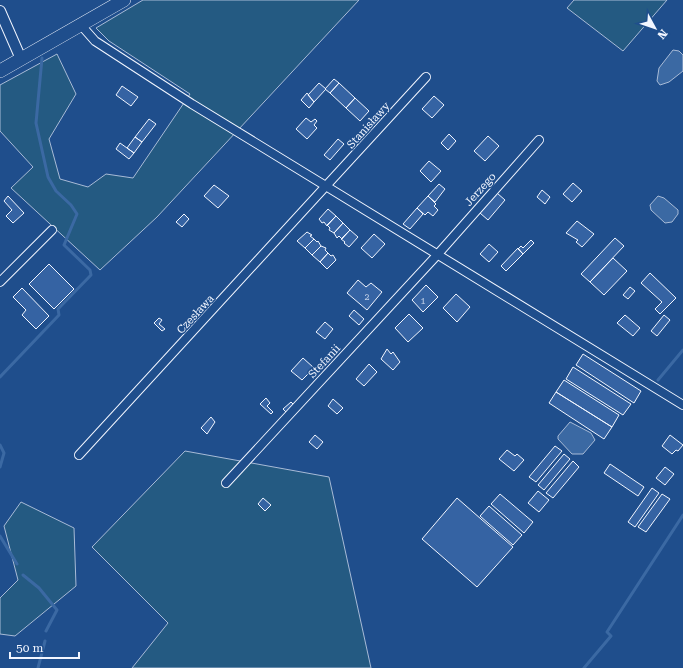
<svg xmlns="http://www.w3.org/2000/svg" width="683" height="668" font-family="'Roboto Serif',serif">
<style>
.green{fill:#245a82;stroke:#a8bbd7}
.water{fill:#3b69a3;stroke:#a8bbd7}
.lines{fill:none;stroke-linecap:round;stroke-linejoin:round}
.stream{stroke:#3b69a3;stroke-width:3}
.building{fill:#3563a3;stroke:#f2f6ff}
.minor-casing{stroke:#f2f6ff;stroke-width:10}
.tertiary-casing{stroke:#f2f6ff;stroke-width:12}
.primary-casing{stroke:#f2f6ff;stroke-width:14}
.minor{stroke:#1f4e8c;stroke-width:8}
.tertiary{stroke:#1f4e8c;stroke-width:10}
.primary{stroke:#1f4e8c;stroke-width:13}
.labels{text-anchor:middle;stroke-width:3;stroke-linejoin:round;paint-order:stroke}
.number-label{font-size:9px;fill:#c3d1e8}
.street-label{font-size:11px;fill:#f2f6ff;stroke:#1f4e8c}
</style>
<rect width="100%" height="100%" fill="#1f4e8c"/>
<path class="green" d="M 143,0 L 359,0 L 157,217 L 100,270 L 11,188 L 33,167 L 0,131 L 0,85 L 57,54 L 76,94 L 49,139 L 60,179 L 88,187 L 106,174 L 133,178 L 190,94 L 109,41 L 96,28 Z
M 574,0 L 667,0 L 623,51 L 567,8 Z
M 185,451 L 329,477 L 371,668 L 132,668 L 168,623 L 92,547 Z
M 21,502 L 74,528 L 76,586 L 15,636 L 0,634 L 0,598 L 18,580 L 4,526 Z"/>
<path class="water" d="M 673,50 L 679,51 L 683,55 L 683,71 L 669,82 L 660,85 L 657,81 L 659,68 Z
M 658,196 L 664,198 L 678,210 L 678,214 L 672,222 L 665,223 L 651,210 L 650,205 Z
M 570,422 L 591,433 L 595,440 L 583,454 L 572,454 L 558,439 L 558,436 Z"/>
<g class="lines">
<path class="stream" d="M 0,377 L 59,315 L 58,309 L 91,275 L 90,270 L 64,245 L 77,214 L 71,205 L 56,191 L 48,177 L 36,123 L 42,58
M 658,380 L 683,350
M 0,445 L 4,453 L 0,467
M 0,536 L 17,564
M 23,575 L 39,588 L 57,610 L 46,631
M 38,668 L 45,641
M 584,668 L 611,636 L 607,632 L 683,515"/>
</g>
<path class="building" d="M 334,79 L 339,83 L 330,93 L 325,89 Z
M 319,83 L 326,89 L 314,102 L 308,95 Z
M 339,83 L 355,98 L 346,108 L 330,93 Z
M 122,86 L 138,97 L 131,106 L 116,95 Z
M 307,93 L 314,102 L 309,108 L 301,100 Z
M 434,96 L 444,105 L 432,118 L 422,109 Z
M 355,98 L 369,111 L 360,121 L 346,108 Z
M 306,118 L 311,122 L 315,119 L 317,121 L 314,125 L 317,128 L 307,139 L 296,129 Z
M 149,119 L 156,124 L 142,142 L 135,137 Z
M 449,134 L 456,141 L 448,150 L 441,143 Z
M 488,136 L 499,146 L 485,161 L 474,151 Z
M 135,137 L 142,142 L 134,153 L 127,148 Z
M 338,139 L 344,144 L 330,160 L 324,155 Z
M 120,143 L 134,153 L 129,159 L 116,149 Z
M 429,161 L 441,171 L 431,182 L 420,171 Z
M 573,183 L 582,191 L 572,202 L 563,194 Z
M 439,184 L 445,189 L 435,202 L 428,196 Z
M 214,185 L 229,196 L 218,208 L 204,196 Z
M 542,190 L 550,197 L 545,204 L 537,197 Z
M 497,193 L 505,200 L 488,220 L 480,213 Z
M 8,196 L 24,213 L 13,223 L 6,216 L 12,210 L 4,201 Z
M 428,196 L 436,204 L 434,206 L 438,210 L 433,216 L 428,212 L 425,215 L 417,208 Z
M 417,208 L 423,214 L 410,229 L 403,224 Z
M 328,209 L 336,216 L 327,226 L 324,222 L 322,223 L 319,219 Z
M 184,214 L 189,219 L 182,227 L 176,222 Z
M 336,216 L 343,223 L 334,233 L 329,230 L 330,228 L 327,225 Z
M 577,221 L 594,234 L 582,247 L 576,242 L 578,240 L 566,233 Z
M 343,223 L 350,230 L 342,239 L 339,236 L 337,238 L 334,233 Z
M 350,230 L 358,237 L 349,247 L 344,243 L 345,242 L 341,239 Z
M 307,232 L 312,235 L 310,236 L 314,239 L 305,248 L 297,241 Z
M 374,234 L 385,244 L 372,258 L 361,248 Z
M 615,238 L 624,246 L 590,282 L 581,274 Z
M 314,239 L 317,242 L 318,241 L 321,246 L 312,255 L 305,248 Z
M 531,240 L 534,243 L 523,254 L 518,249 L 521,246 L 523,248 Z
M 489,244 L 498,252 L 489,262 L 480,254 Z
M 321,246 L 326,248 L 325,250 L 328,253 L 320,262 L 312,255 Z
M 518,248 L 523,254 L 506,271 L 501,266 Z
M 328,253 L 331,256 L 333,255 L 336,260 L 327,269 L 320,262 Z
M 613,258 L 627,271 L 604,295 L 590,282 Z
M 49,264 L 74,289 L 54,309 L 29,284 Z
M 650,273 L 676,298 L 660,314 L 655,309 L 662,302 L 641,283 Z
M 358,280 L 366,287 L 371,283 L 382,292 L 367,310 L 347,293 Z
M 426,285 L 438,297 L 423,312 L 412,300 Z
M 630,287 L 635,291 L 628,299 L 623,295 Z
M 22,288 L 49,316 L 36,329 L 22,315 L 26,310 L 13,297 Z
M 456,294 L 470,307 L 457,322 L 443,308 Z
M 354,310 L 364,319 L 359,325 L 349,316 Z
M 409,314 L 423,328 L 408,342 L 395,328 Z
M 625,315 L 640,328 L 633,336 L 617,323 Z
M 664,315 L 670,320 L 657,336 L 651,331 Z
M 159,318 L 162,320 L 159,324 L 165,329 L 162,331 L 154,323 Z
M 325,322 L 333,329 L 325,339 L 316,332 Z
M 387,349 L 391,354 L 393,352 L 400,362 L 393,370 L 381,359 Z
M 583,354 L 641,391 L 634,403 L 576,365 Z
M 303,358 L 314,368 L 302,380 L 291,371 Z
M 369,364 L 377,372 L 364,386 L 356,379 Z
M 573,367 L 631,404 L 623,415 L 566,379 Z
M 564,380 L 619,415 L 612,427 L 556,392 Z
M 556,392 L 612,427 L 604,439 L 549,403 Z
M 266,398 L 270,403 L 267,406 L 273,412 L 271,414 L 260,404 Z
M 333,399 L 343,408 L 337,414 L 328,406 Z
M 291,402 L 295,406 L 288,414 L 283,409 Z
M 211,417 L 215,422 L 207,434 L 201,428 Z
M 315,435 L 323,442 L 317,449 L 309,442 Z
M 670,435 L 683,445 L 678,451 L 676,450 L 672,454 L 662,446 Z
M 555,446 L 562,451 L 536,482 L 529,477 Z
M 507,450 L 515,456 L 517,454 L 524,460 L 514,471 L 499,459 Z
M 564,454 L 570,459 L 544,490 L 538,485 Z
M 573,461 L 579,467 L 553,498 L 546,493 Z
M 610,464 L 644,487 L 638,496 L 604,473 Z
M 665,467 L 674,474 L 665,485 L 656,478 Z
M 652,488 L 659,493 L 635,527 L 628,522 Z
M 538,491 L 549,500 L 539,512 L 528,503 Z
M 500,494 L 533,522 L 524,533 L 491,504 Z
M 662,494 L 670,499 L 646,532 L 638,527 Z
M 263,498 L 271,505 L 265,511 L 258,504 Z
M 457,498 L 513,547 L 477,587 L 422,539 Z
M 489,506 L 522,535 L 513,545 L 480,516 Z"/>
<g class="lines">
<defs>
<path id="minor" d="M 80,24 L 95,41 L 192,104 L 683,405
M 0,282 L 52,230
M 79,455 L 426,77
M 226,483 L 438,254 L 539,140"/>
<path id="tertiary" d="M 0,11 L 21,59"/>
<path id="primary" d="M 0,71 L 124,0"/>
</defs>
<use href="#minor" class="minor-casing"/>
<use href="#tertiary" class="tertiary-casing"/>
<use href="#primary" class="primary-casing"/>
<use href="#minor" class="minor"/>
<use href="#tertiary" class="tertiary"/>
<use href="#primary" class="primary"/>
</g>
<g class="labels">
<g class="number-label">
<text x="367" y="300">2</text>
<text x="423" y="304">1</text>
</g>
<g class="street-label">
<text transform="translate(368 125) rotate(-48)" y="4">Stanisławy</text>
<text transform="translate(480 189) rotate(-48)" y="4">Jerzego</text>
<text transform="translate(195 314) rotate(-47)" y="4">Czesława</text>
<text transform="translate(324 361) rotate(-47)" y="4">Stefanii</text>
</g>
</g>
<g transform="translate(655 28) rotate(130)" stroke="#1f4e8c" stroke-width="3" paint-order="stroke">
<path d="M0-3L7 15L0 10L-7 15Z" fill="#f2f6ff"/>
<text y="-6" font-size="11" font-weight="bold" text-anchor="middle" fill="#f2f6ff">N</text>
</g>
<path d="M10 652v6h69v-6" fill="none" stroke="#f2f6ff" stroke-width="2"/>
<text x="16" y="652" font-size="12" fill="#f2f6ff" stroke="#1f4e8c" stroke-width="3" paint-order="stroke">50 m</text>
</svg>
